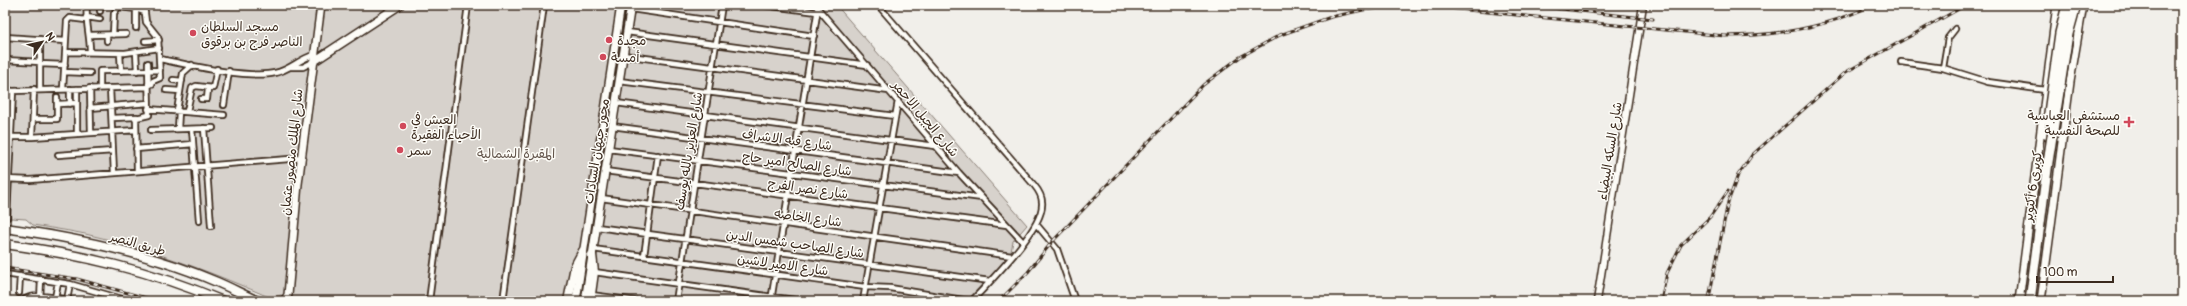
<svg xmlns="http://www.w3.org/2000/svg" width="2187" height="306" font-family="Pangolin,'Playpen Sans Arabic',sans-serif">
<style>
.green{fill:#d7d2cc;stroke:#897e75}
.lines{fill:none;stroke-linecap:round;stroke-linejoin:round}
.minor-casing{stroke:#3b2a1e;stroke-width:8}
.tertiary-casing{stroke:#3b2a1e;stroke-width:9}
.secondary-casing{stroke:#3b2a1e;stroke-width:10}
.primary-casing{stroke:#3b2a1e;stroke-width:10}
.trunk-casing{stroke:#3b2a1e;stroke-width:11}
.motorway-casing{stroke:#3b2a1e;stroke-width:12}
.minor{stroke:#fdfcf7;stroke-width:4.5}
.tertiary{stroke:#fdfcf7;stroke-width:6}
.secondary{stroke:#fdfcf7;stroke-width:7}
.primary{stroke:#fdfcf7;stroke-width:7}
.trunk{stroke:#fdfcf7;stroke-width:8}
.motorway{stroke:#fdfcf7;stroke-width:9}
.rail-casing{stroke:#3b2a1e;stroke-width:3}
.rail{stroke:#fdfcf7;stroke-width:1.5;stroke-dasharray:4.5;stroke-linecap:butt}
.motorway-bridge-casing{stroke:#3b2a1e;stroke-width:12;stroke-linecap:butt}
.motorway-bridge{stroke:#fdfcf7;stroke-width:9}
.poi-dot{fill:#d1495b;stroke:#fdfcf7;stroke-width:1.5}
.labels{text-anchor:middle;stroke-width:3;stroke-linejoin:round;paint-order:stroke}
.poi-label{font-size:13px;fill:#3b2a1e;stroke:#fdfcf7;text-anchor:start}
.street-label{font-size:13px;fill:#3b2a1e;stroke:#fdfcf7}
.park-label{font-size:13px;fill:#62544a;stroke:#fdfcf7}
</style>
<rect width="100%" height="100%" fill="#f1efea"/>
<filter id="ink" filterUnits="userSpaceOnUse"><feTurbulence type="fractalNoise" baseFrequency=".025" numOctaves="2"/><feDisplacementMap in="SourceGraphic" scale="8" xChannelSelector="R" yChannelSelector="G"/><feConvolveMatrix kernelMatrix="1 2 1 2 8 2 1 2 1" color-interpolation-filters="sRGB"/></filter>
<g filter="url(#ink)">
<path class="green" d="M 5,5 L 836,5 L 1027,225 L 1013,241 L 1011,252 L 1002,264 L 966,301 L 290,301 L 281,295 L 271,298 C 216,274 161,253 102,238 C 80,232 56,229 33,225 L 26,219 L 11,218 L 10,220 L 5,221 Z"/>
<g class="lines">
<defs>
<path id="minor" d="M 87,5 C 85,21 90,35 90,51
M 100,5 L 100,11
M 144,5 L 146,22 L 158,37 L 160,78 L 153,81 L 152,84 L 148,84
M 764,5 L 817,12
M 815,5 L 959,173 L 1023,242
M 878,5 L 1034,185 C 1039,191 1043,197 1042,205 C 1042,230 989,282 972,301
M 119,7 L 136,9 L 144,12
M 136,9 L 136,28
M 631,9 L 814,36
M 86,17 L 100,19
M 1955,29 L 1948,38 L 1943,68 L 1988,82 L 2045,90
M 627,32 L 867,65
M 90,35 L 126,34
M 113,35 L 114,13 L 120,5
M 5,37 L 65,41
M 107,41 L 107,35
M 145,41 L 159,40
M 66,52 L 125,53 L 159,48
M 136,52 L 137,71
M 120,53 L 121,71
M 623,55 L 889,91
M 160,59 C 188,65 248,79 275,73 C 290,70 299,59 314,55
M 5,60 L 40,62
M 1901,62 L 1943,68
M 40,64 L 65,65
M 291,67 L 303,67 L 313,62
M 64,72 L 90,73
M 5,76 L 6,60
M 173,80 L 182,81
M 619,81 L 895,116
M 90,88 L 91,133
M 100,88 L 100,71 L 160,70
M 110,88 L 114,173
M 40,89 L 40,39
M 63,89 L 67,21 L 70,18 L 86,20
M 77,89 L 77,134
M 5,90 L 13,91 L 7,217
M 166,90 L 180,91
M 13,91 L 148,87
M 201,99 L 207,99 L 208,89
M 616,103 L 935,146
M 58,104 L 77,103
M 70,104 L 70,89
M 224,105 L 229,71
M 90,108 L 148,103
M 148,109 L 224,115
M 177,111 L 183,73 L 192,65
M 187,111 L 192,88 L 196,86 L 213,88 L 217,69
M 112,118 L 137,117
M 33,119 L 57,119 L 57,97
M 612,126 L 959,173
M 204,128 L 211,226
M 178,129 L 179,111
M 192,129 L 199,221
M 151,130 L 213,128
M 5,137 L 32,137 L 136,130
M 32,137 L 34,89
M 136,149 L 193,144
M 609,149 L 982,198
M 58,155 L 113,151
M 137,171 L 136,118 L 149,115 L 148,63
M 605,171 L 1007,225
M 5,179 L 30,180 L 302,158
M 601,198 L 1012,256
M 1036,224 L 1057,249 L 1075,301
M 597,227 L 990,281
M 593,249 L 865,287 L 890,288 L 969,301
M 644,256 L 658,155
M 594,272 L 802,301
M 5,274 L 70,284 L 129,301
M 19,293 L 20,276
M 591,295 L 637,301
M 55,298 L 58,282
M 67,300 L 70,284
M 23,301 C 32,291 63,299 75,301
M 40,301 L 41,279
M 429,301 L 468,5
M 503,301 L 544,5
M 676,301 L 722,5
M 771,301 L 818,8
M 863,301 L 898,101"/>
<path id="tertiary" d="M 1597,301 L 1643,5"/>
<path id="secondary" d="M 313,62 L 400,5
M 284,301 L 288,295 L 298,184 L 321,5
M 576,301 L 621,5
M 585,301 L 631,5"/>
<path id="primary" d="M 2042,127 L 2045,134 L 2050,139 L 2058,137 L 2064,129
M 2019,301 L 2057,5
M 2041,301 L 2070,82 L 2083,5"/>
<path id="trunk" d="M 2074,13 L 2078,33
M 5,228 C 77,238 150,253 217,282 C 231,288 244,295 258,301
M 5,244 C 83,255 149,270 223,301
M 568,301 L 575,266 L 583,251
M 590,301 L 594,272 L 592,255"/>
<path id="motorway" d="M 2024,301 L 2024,298"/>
</defs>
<use href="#minor" class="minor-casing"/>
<use href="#tertiary" class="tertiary-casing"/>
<use href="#secondary" class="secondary-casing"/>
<use href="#primary" class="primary-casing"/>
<use href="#trunk" class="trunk-casing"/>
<use href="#motorway" class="motorway-casing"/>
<use href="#minor" class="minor"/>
<use href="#tertiary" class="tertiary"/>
<use href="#secondary" class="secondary"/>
<use href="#primary" class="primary"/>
<use href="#trunk" class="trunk"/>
<use href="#motorway" class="motorway"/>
<defs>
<path id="rail" d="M 1524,5 L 1653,19
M 5,268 L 77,279 L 157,301
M 1709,298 L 1728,202 L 1738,175 L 1752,155 L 1846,72 L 1966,5
M 999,301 L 1028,272 L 1052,242 L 1203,85 L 1240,57 L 1280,35 L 1331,17 L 1363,10 L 1399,6 L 1438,7 L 1725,36 C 1777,36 1825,28 1873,5
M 1661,301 L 1667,273 L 1681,245 L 1710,217 L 1728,191"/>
</defs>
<use href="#rail" class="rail-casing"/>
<use href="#rail" class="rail"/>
<defs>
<path id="motorway-bridge" d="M 2048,120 L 2060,33 L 2067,5
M 2030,301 L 2048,162 L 2068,34 L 2076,5"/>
</defs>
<use href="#motorway-bridge" class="motorway-bridge-casing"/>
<use href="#motorway-bridge" class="motorway-bridge"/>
</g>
</g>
<g class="poi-dot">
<circle cx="193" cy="33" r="4"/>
<circle cx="609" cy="40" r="4"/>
<circle cx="603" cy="57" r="4"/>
<path d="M2127 116h4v4h4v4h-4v4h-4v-4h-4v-4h4z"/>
<circle cx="403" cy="126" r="4"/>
<circle cx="400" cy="150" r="4"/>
</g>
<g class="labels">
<g class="poi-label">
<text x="201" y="31">مسجد السلطان<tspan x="201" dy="15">الناصر فرج بن برقوق</tspan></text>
<text x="617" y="45">مجدة</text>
<text x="611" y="62">أمسة</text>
<text x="2120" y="120" text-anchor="end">مستشفى العباسية<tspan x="2120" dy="15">للصحة النفسية</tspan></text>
<text x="411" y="124">العيش في<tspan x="411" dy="15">الأحياء الفقيرة</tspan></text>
<text x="408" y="155">سمر</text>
</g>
<g class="street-label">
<text transform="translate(926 118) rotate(50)" y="5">شارع الجبل الاحمر</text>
<text transform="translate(787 139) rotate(8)" y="5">شارع قبه الاشراف</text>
<text transform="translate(596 151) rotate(-81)" y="5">محور جيهان السادات</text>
<text transform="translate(688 151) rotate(-81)" y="5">شارع العزيز بالله يوسف</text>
<text transform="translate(1609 151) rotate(-81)" y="5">شارع السكه البيضاء</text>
<text transform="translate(291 152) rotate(-84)" y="5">شارع الملك منصور عثمان</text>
<text transform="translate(797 163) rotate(8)" y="5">شارع الصالح امير حاج</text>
<text transform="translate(2032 186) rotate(-82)" y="5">كوبرى 6 أكتوبر</text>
<text transform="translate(808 188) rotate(8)" y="5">شارع نصر الفرج</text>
<text transform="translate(808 217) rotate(8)" y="5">شارع الخاصه</text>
<text transform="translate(138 243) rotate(16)" y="5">طريق النصر</text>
<text transform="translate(795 243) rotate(8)" y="5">شارع الصاحب شمس الدين</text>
<text transform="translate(783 264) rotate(8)" y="5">شارع الامير لاشين</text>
</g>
<g class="park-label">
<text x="516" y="158">المقبرة الشمالية</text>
</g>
</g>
<rect width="2187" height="306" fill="none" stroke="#fdfcf7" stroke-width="20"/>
<rect x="10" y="10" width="2167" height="286" fill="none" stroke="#3b2a1e" stroke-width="1.5" filter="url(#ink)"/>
<g transform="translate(42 42) rotate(56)" stroke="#fdfcf7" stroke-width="3" paint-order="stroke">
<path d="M0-3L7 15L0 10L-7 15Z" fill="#3b2a1e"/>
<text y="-6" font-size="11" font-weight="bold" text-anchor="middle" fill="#3b2a1e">N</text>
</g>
<path d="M2037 276v6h76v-6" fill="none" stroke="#3b2a1e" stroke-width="2"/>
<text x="2043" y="276" font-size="12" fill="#3b2a1e" stroke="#fdfcf7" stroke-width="3" paint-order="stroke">100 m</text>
</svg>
